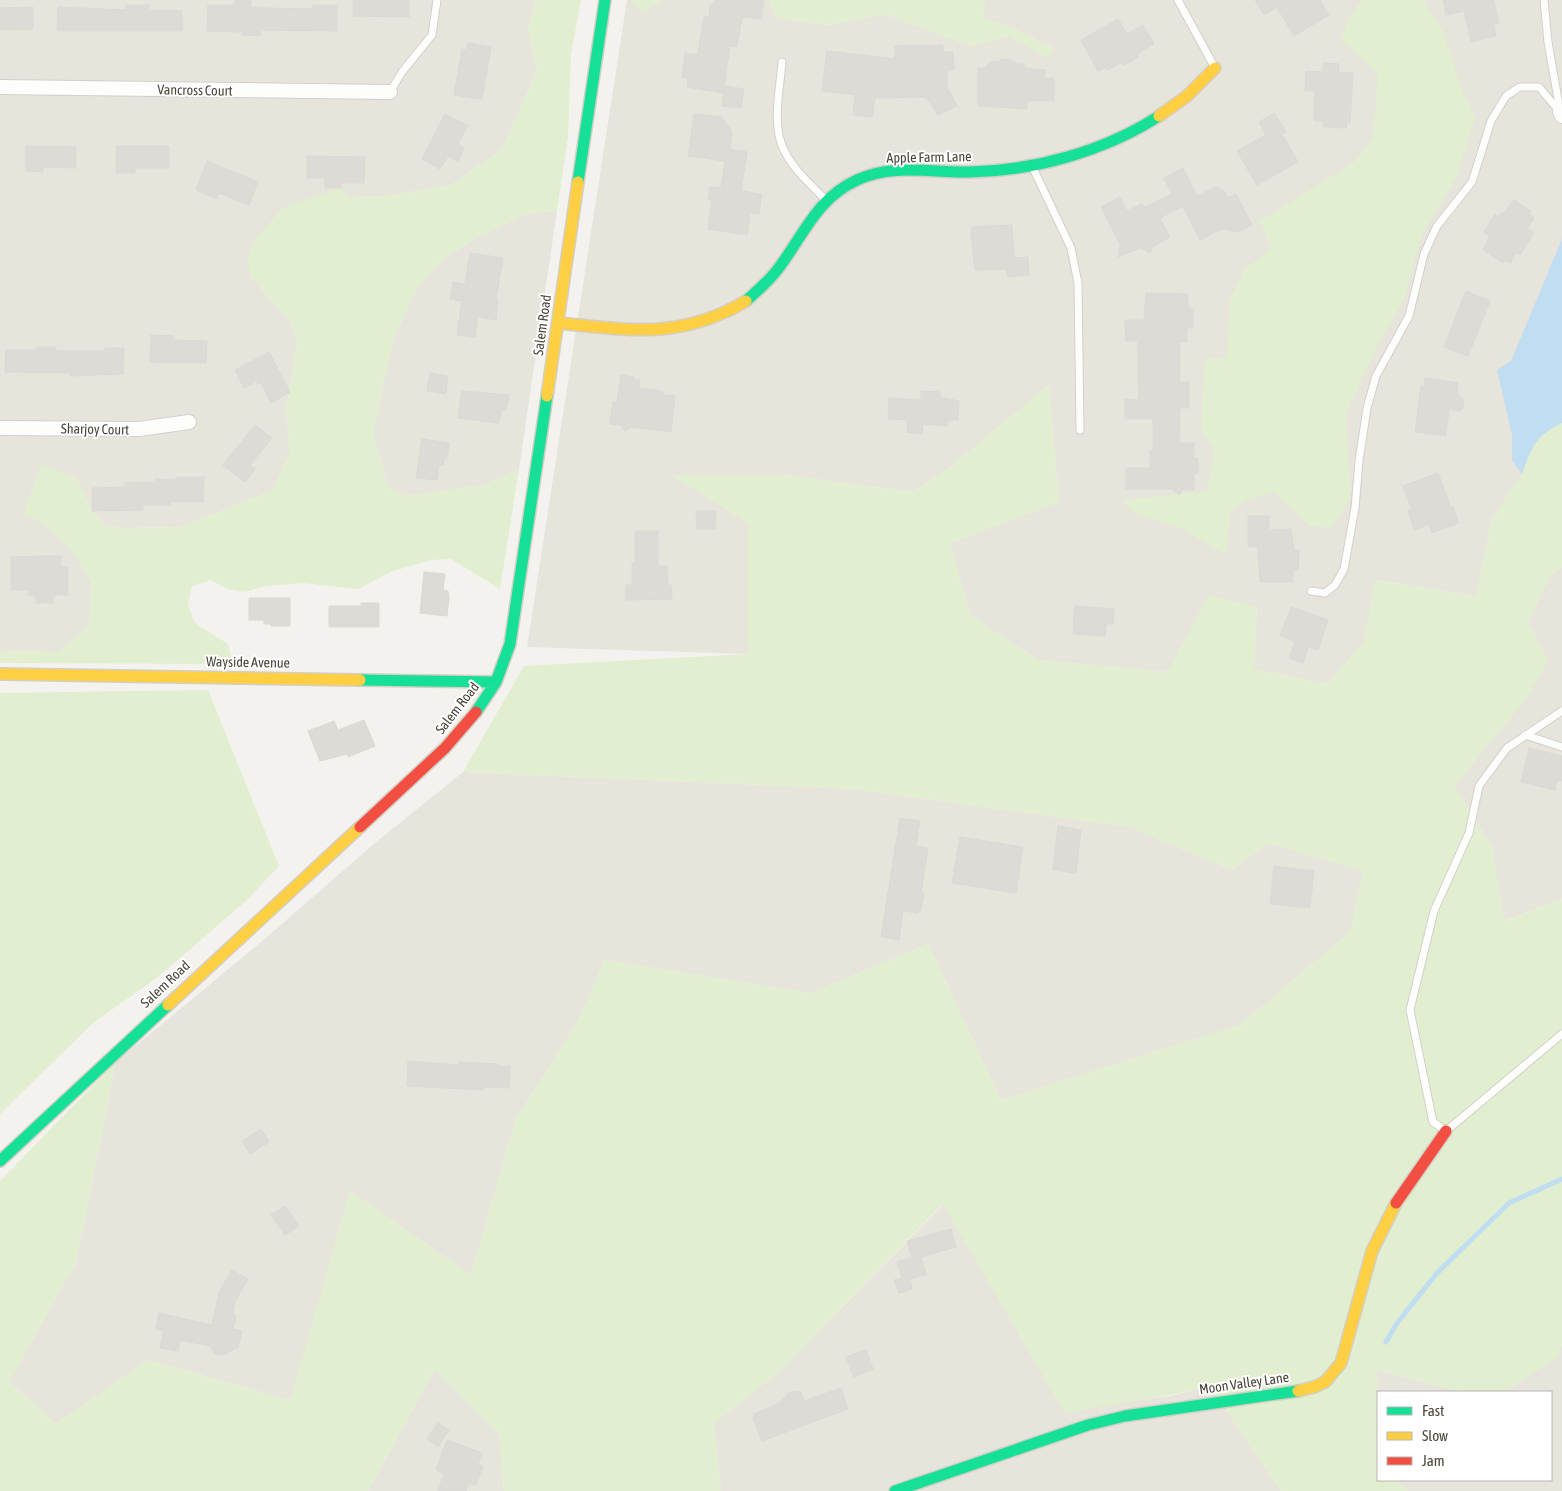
<svg xmlns="http://www.w3.org/2000/svg" width="1562" height="1491" font-family="'Asap Condensed',sans-serif">
<style>
.residential{fill:#e7e4dc}
.green{fill:#e1eecf}
.water{fill:#c0ddf1}
.lines{fill:none;stroke-linecap:round;stroke-linejoin:round}
.stream{stroke:#c0ddf1;stroke-width:5}
.building{fill:#dedbd6;stroke:#dcd9d4}
.lane-casing{stroke:#d2d0cb;stroke-width:9}
.street-casing{stroke:#d2d0cb;stroke-width:16}
.fast-casing{stroke:#d3cfc5;stroke-width:14}
.slow-casing{stroke:#d3cfc5;stroke-width:14}
.jam-casing{stroke:#d3cfc5;stroke-width:14}
.lane{stroke:#fdfdfc;stroke-width:7}
.street{stroke:#fdfdfc;stroke-width:14}
.fast{stroke:#16e098;stroke-width:11}
.slow{stroke:#ffcf43;stroke-width:11}
.jam{stroke:#f24e42;stroke-width:11}
.labels{text-anchor:middle;stroke-width:4;stroke-linejoin:round;paint-order:stroke}
.street-label{font-size:14px;fill:#4b4439;stroke:#fff}
</style>
<rect width="100%" height="100%" fill="#f4f2ee"/>
<path class="residential" d="M 0,0 L 536,0 L 528,29 L 537,70 L 502,149 L 451,185 L 387,196 L 349,197 L 250,276 L 290,321 L 297,341 L 286,412 L 290,453 L 273,490 L 181,527 L 124,528 L 105,525 L 92,511 L 76,478 L 24,514 L 41,522 L 72,549 L 92,584 L 89,626 L 58,652 L 0,651 Z
M 627,0 L 632,0 L 642,13 L 662,0 L 769,0 L 777,18 L 830,25 L 884,14 L 971,46 L 1009,36 L 1049,58 L 1054,48 L 1010,27 L 983,18 L 985,0 L 1562,0 L 1562,423 L 1545,431 L 1522,474 L 1492,519 L 1476,596 L 1376,580 L 1364,642 L 1328,684 L 1254,669 L 1257,607 L 1168,672 L 1038,660 L 970,615 L 950,543 L 1059,502 L 1049,385 L 949,468 L 912,492 L 785,475 L 672,475 L 748,523 L 748,654 L 527,647 Z
M 557,211 L 519,469 L 484,485 L 407,496 L 388,487 L 373,433 L 393,339 L 417,288 L 443,259 L 476,238 L 528,213 Z
M 1562,567 L 1562,899 L 1504,921 L 1491,845 L 1454,786 L 1528,696 L 1528,621 L 1551,574 Z
M 463,772 L 853,789 L 1130,827 L 1232,870 L 1268,843 L 1364,871 L 1350,932 L 1240,1025 L 1001,1100 L 928,944 L 811,993 L 605,960 L 577,1023 L 516,1119 L 471,1275 L 350,1191 L 291,1400 L 148,1360 L 56,1424 L 9,1382 L 76,1262 L 116,1062 L 261,942 L 375,843 Z
M 944,1204 L 1065,1413 L 1120,1402 L 1170,1396 L 1210,1386 L 1281,1491 L 721,1491 L 714,1423 L 776,1374 Z
M 1562,1344 L 1562,1491 L 1408,1491 L 1397,1480 L 1551,1480 L 1551,1392 L 1504,1392 L 1557,1357 Z
M 435,1369 L 499,1434 L 504,1491 L 368,1491 Z
M 1377,1370 L 1462,1392 L 1378,1392 L 1378,1461 Z"/>
<path class="green" d="M 536,0 L 581,0 L 571,54 L 568,137 L 557,211 L 528,213 L 476,238 L 443,259 L 417,288 L 393,339 L 373,433 L 388,487 L 407,496 L 484,485 L 519,469 L 500,589 L 451,559 L 431,560 L 393,571 L 358,589 L 303,583 L 265,586 L 246,592 L 227,589 L 211,580 L 192,586 L 188,606 L 195,623 L 228,644 L 233,664 L 0,663 L 0,651 L 58,652 L 89,626 L 92,584 L 72,550 L 41,522 L 23,514 L 41,464 L 76,478 L 92,511 L 105,525 L 124,528 L 181,527 L 273,490 L 290,452 L 286,412 L 297,341 L 290,321 L 250,276 L 248,255 L 256,237 L 284,207 L 341,188 L 349,197 L 387,196 L 451,185 L 502,149 L 537,70 L 528,29 Z
M 632,0 L 662,0 L 642,13 Z
M 769,0 L 985,0 L 983,18 L 1010,27 L 1054,48 L 1049,59 L 1009,36 L 971,46 L 884,14 L 830,25 L 777,18 Z
M 1362,0 L 1427,0 L 1424,2 L 1442,29 L 1462,90 L 1475,118 L 1457,176 L 1421,237 L 1403,301 L 1376,348 L 1346,414 L 1350,498 L 1331,528 L 1309,526 L 1274,492 L 1244,501 L 1230,512 L 1226,555 L 1182,529 L 1132,512 L 1122,500 L 1207,491 L 1215,450 L 1201,429 L 1205,359 L 1227,358 L 1230,299 L 1246,268 L 1271,249 L 1260,221 L 1353,163 L 1373,139 L 1378,74 L 1341,39 L 1348,19 Z
M 1049,385 L 1059,502 L 950,543 L 970,615 L 1038,660 L 1168,672 L 1208,595 L 1257,607 L 1254,669 L 1328,684 L 1364,642 L 1375,580 L 1476,596 L 1492,519 L 1522,474 L 1531,449 L 1545,431 L 1562,423 L 1562,567 L 1551,574 L 1528,621 L 1548,661 L 1528,696 L 1454,786 L 1491,845 L 1505,921 L 1562,899 L 1562,1344 L 1558,1357 L 1504,1392 L 1462,1392 L 1377,1370 L 1378,1480 L 1397,1480 L 1408,1491 L 1281,1491 L 1210,1386 C 1162,1398 1113,1403 1065,1414 L 943,1204 L 776,1374 L 714,1423 L 721,1491 L 504,1491 L 499,1434 L 435,1369 L 368,1491 L 0,1491 L 0,1181 L 116,1062 L 76,1262 L 9,1382 L 56,1424 L 148,1360 L 290,1400 L 350,1191 L 471,1275 L 516,1119 L 577,1023 L 605,960 L 811,993 L 928,944 L 1001,1100 L 1240,1025 L 1350,932 L 1363,871 L 1268,843 L 1232,870 L 1130,827 L 853,789 L 463,772 L 524,666 L 748,654 L 748,523 L 671,475 L 785,475 L 912,492 L 949,468 Z
M 208,690 L 279,866 L 247,900 L 158,977 L 93,1023 L 0,1114 L 0,693 Z"/>
<path class="water" d="M 1562,239 L 1562,423 C 1535,436 1532,447 1522,474 L 1512,460 L 1512,435 L 1497,370 L 1511,361 Z"/>
<g class="lines">
<path class="stream" d="M 1386,1342 L 1397,1323 L 1437,1273 L 1509,1203 L 1562,1179"/>
</g>
<path class="building" d="M 235,0 L 251,0 L 251,7 L 261,8 L 313,9 L 313,5 L 337,5 L 337,31 L 261,30 L 260,36 L 242,35 L 242,32 L 207,31 L 208,5 L 235,5 Z
M 353,0 L 409,0 L 409,17 L 353,16 Z
M 715,0 L 764,1 L 761,19 L 742,17 L 737,47 L 730,46 L 723,93 L 687,87 L 688,78 L 682,77 L 685,53 L 698,55 L 704,16 L 709,17 L 710,6 Z
M 1255,0 L 1320,0 L 1329,15 L 1294,36 L 1277,7 L 1264,15 Z
M 1443,0 L 1494,0 L 1499,23 L 1494,24 L 1496,36 L 1471,42 L 1464,11 L 1446,15 Z
M 126,5 L 149,5 L 149,10 L 182,11 L 182,31 L 57,31 L 58,7 L 126,10 Z
M 33,7 L 33,29 L 0,30 L 0,8 Z
M 1118,19 L 1127,34 L 1143,25 L 1154,44 L 1137,54 L 1139,57 L 1124,65 L 1122,62 L 1108,70 L 1106,67 L 1098,71 L 1081,40 Z
M 468,43 L 491,47 L 482,99 L 454,95 L 462,49 L 467,50 Z
M 943,45 L 943,52 L 953,52 L 954,70 L 947,71 L 947,87 L 957,106 L 938,115 L 926,97 L 875,98 L 872,117 L 853,115 L 855,95 L 822,91 L 827,51 L 895,59 L 895,46 Z
M 1001,59 L 1010,59 L 1016,64 L 1024,64 L 1024,68 L 1045,70 L 1045,79 L 1054,78 L 1054,101 L 1027,100 L 1027,109 L 978,106 L 978,68 L 986,68 L 990,62 L 998,62 Z
M 1323,63 L 1339,64 L 1338,72 L 1353,73 L 1350,123 L 1347,123 L 1346,128 L 1323,127 L 1324,121 L 1314,121 L 1315,91 L 1305,91 L 1306,71 L 1323,72 Z
M 725,86 L 744,89 L 741,108 L 722,106 Z
M 1274,113 L 1286,132 L 1282,134 L 1298,162 L 1257,185 L 1237,151 L 1266,135 L 1259,122 Z
M 445,114 L 468,126 L 458,144 L 464,148 L 458,161 L 448,156 L 440,169 L 422,159 Z
M 694,114 L 722,117 L 732,132 L 730,149 L 747,152 L 741,191 L 762,194 L 759,214 L 750,213 L 747,235 L 708,229 L 712,200 L 708,200 L 710,187 L 721,188 L 725,161 L 688,156 Z
M 26,146 L 76,147 L 76,168 L 43,167 L 43,172 L 26,171 Z
M 116,146 L 169,146 L 169,168 L 135,168 L 135,173 L 116,173 Z
M 307,156 L 365,157 L 364,183 L 341,183 L 341,188 L 325,188 L 325,178 L 307,178 Z
M 207,161 L 258,182 L 249,205 L 219,193 L 217,199 L 196,190 Z
M 1183,168 L 1197,196 L 1216,187 L 1224,191 L 1228,198 L 1236,194 L 1252,225 L 1238,232 L 1226,229 L 1219,230 L 1200,240 L 1183,206 L 1160,218 L 1170,237 L 1152,247 L 1150,253 L 1141,248 L 1118,257 L 1120,244 L 1101,207 L 1120,197 L 1127,211 L 1142,204 L 1144,207 L 1150,205 L 1172,194 L 1164,178 Z
M 1514,200 L 1531,211 L 1529,214 L 1534,218 L 1527,229 L 1534,233 L 1520,255 L 1516,253 L 1510,263 L 1505,260 L 1503,263 L 1483,250 L 1490,236 L 1484,232 L 1495,214 L 1498,217 L 1501,213 L 1503,214 Z
M 1012,225 L 1014,258 L 1028,257 L 1029,275 L 1008,277 L 1007,269 L 975,270 L 971,235 L 972,227 Z
M 470,253 L 503,258 L 496,299 L 498,299 L 496,320 L 478,317 L 475,337 L 457,335 L 462,301 L 450,299 L 453,282 L 465,284 Z
M 1466,291 L 1490,301 L 1468,356 L 1444,347 Z
M 1146,293 L 1188,294 L 1188,309 L 1193,309 L 1193,328 L 1187,328 L 1187,342 L 1180,342 L 1180,382 L 1189,382 L 1189,408 L 1180,408 L 1179,443 L 1194,443 L 1194,458 L 1198,458 L 1198,474 L 1194,474 L 1194,490 L 1182,490 L 1179,495 L 1173,489 L 1126,489 L 1126,468 L 1150,468 L 1150,451 L 1153,451 L 1153,419 L 1125,419 L 1125,399 L 1139,400 L 1138,341 L 1126,341 L 1125,320 L 1144,320 Z
M 151,335 L 174,336 L 174,340 L 207,341 L 206,363 L 150,362 Z
M 36,347 L 56,347 L 56,351 L 105,351 L 105,348 L 124,348 L 123,374 L 71,376 L 71,373 L 5,372 L 6,350 L 36,350 Z
M 269,352 L 290,392 L 271,403 L 261,383 L 258,384 L 257,381 L 244,388 L 235,370 Z
M 430,373 L 448,376 L 446,394 L 427,391 Z
M 621,375 L 634,377 L 634,380 L 640,380 L 639,388 L 657,390 L 663,392 L 663,395 L 675,396 L 671,432 L 630,427 L 625,432 L 621,425 L 610,424 L 613,401 L 617,402 Z
M 1425,378 L 1458,383 L 1457,393 L 1464,401 L 1463,408 L 1459,411 L 1449,409 L 1446,436 L 1415,432 L 1421,386 L 1424,387 Z
M 462,391 L 509,395 L 506,410 L 501,410 L 499,423 L 458,418 Z
M 921,391 L 940,392 L 940,397 L 959,401 L 958,420 L 947,420 L 947,426 L 923,424 L 922,434 L 907,432 L 908,420 L 888,419 L 889,398 L 921,400 Z
M 255,425 L 272,438 L 250,465 L 255,469 L 245,482 L 223,465 Z
M 422,439 L 449,443 L 447,459 L 444,459 L 443,465 L 439,465 L 437,480 L 416,478 Z
M 1438,473 L 1451,508 L 1453,507 L 1459,523 L 1432,533 L 1429,524 L 1414,530 L 1408,511 L 1412,510 L 1403,486 Z
M 176,477 L 204,477 L 203,502 L 170,501 L 170,505 L 143,505 L 143,510 L 92,511 L 92,488 L 125,487 L 125,483 L 155,482 L 155,479 L 176,480 Z
M 696,511 L 716,511 L 715,529 L 697,529 Z
M 1248,516 L 1269,516 L 1269,530 L 1291,529 L 1294,551 L 1299,550 L 1298,570 L 1293,570 L 1293,582 L 1260,582 L 1258,547 L 1248,547 Z
M 635,531 L 658,531 L 658,566 L 667,566 L 668,585 L 671,585 L 672,599 L 626,600 L 626,585 L 632,585 L 632,563 L 635,563 Z
M 45,556 L 61,556 L 61,567 L 68,567 L 68,595 L 52,595 L 53,603 L 36,603 L 36,595 L 28,595 L 28,590 L 11,590 L 11,557 Z
M 424,572 L 445,574 L 443,590 L 448,591 L 449,597 L 447,616 L 420,613 Z
M 249,598 L 290,598 L 290,626 L 271,626 L 271,624 L 264,624 L 264,620 L 249,620 Z
M 361,603 L 379,603 L 379,627 L 329,627 L 329,606 L 361,606 Z
M 1075,606 L 1114,609 L 1113,624 L 1106,624 L 1105,636 L 1073,634 Z
M 1291,607 L 1328,620 L 1318,650 L 1308,647 L 1303,663 L 1289,658 L 1295,641 L 1280,636 Z
M 364,720 L 375,746 L 348,757 L 347,754 L 320,761 L 308,731 L 334,721 L 338,730 Z
M 1529,748 L 1562,756 L 1562,781 L 1557,780 L 1555,790 L 1521,782 Z
M 900,818 L 920,821 L 916,846 L 928,848 L 921,893 L 924,893 L 921,911 L 919,910 L 918,913 L 903,911 L 899,940 L 881,937 Z
M 1058,826 L 1081,830 L 1076,873 L 1053,870 Z
M 960,837 L 1023,847 L 1016,893 L 952,883 Z
M 1274,866 L 1314,871 L 1310,908 L 1270,904 Z
M 408,1061 L 459,1065 L 459,1062 L 498,1064 L 498,1066 L 510,1066 L 509,1088 L 484,1087 L 484,1090 L 407,1086 Z
M 261,1129 L 269,1142 L 250,1154 L 242,1141 Z
M 285,1206 L 299,1226 L 285,1235 L 271,1215 Z
M 951,1229 L 956,1247 L 921,1257 L 926,1274 L 910,1279 L 912,1289 L 899,1293 L 894,1280 L 902,1278 L 897,1262 L 912,1258 L 907,1241 Z
M 232,1270 L 248,1279 L 235,1301 L 233,1313 L 236,1316 L 233,1329 L 242,1331 L 238,1347 L 224,1355 L 215,1354 L 211,1346 L 180,1340 L 178,1351 L 160,1348 L 164,1331 L 156,1329 L 159,1313 L 212,1325 L 219,1292 Z
M 866,1350 L 873,1369 L 854,1377 L 846,1357 Z
M 841,1388 L 848,1409 L 762,1441 L 753,1418 L 755,1417 L 754,1414 L 778,1404 L 789,1393 L 794,1391 L 801,1392 L 804,1401 Z
M 438,1423 L 449,1430 L 438,1447 L 427,1439 Z
M 447,1440 L 482,1453 L 478,1464 L 483,1466 L 476,1485 L 469,1483 L 466,1491 L 438,1491 L 444,1474 L 436,1470 Z"/>
<g class="lines">
<defs>
<path id="lane" d="M 1178,0 L 1215,68
M 1544,0 L 1548,42 L 1560,111
M 782,62 C 780,88 773,118 781,143 C 789,166 810,184 826,200
M 390,92 L 402,72 L 432,35 L 437,0
M 1032,166 L 1071,248 L 1078,283 L 1080,430
M 1311,591 L 1325,593 L 1335,585 L 1344,569 L 1355,508 L 1359,461 L 1367,408 L 1376,376 L 1409,316 L 1424,254 L 1437,226 L 1472,182 L 1491,121 L 1506,96 L 1520,87 L 1539,87 L 1560,112
M 1562,711 L 1507,748 L 1479,786 L 1469,833 L 1434,911 L 1410,1010 L 1433,1122 L 1446,1131 L 1562,1034
M 1525,735 L 1562,747"/>
<path id="street" d="M 0,87 L 390,92
M 1560,112 L 1562,116
M 0,428 L 139,429 L 189,422"/>
<path id="fast" d="M 578,182 L 605,0
M 746,301 C 757,291 769,281 778,269 C 803,236 817,198 857,180 C 892,163 932,173 969,172 C 1034,171 1105,151 1159,116
M 360,680 L 496,682
M 476,712 L 496,682 L 510,644 L 547,396
M 0,1161 L 168,1005
M 895,1491 L 1088,1425 L 1125,1416 L 1298,1391"/>
<path id="slow" d="M 1159,116 L 1187,96 L 1215,68
M 558,323 C 630,330 680,340 746,301
M 547,396 L 578,182
M 0,674 L 360,680
M 168,1005 L 360,827
M 1298,1391 L 1314,1387 L 1325,1382 L 1341,1363 L 1372,1251 L 1396,1203"/>
<path id="jam" d="M 360,827 L 445,748 L 476,712
M 1396,1203 L 1446,1131"/>
</defs>
<use href="#lane" class="lane-casing"/>
<use href="#street" class="street-casing"/>
<use href="#fast" class="fast-casing"/>
<use href="#slow" class="slow-casing"/>
<use href="#jam" class="jam-casing"/>
<use href="#lane" class="lane"/>
<use href="#street" class="street"/>
<use href="#fast" class="fast"/>
<use href="#slow" class="slow"/>
<use href="#jam" class="jam"/>
</g>
<g class="labels">
<g class="street-label">
<text transform="translate(195 90) rotate(1)" y="5">Vancross Court</text>
<text transform="translate(929 157) rotate(-1)" y="5">Apple Farm Lane</text>
<text transform="translate(542 325) rotate(-82)" y="5">Salem Road</text>
<text transform="translate(95 429) rotate(1)" y="5">Sharjoy Court</text>
<text transform="translate(248 662) rotate(1)" y="5">Wayside Avenue</text>
<text transform="translate(457 708) rotate(-52)" y="5">Salem Road</text>
<text transform="translate(165 984) rotate(-43)" y="5">Salem Road</text>
<text transform="translate(1244 1383) rotate(-8)" y="5">Moon Valley Lane</text>
</g>
</g>
<rect x="1377" y="1391" width="175" height="90" fill="#ffffff" stroke="#b7b4b0"/>
<rect x="1387" y="1407" width="25" height="8" fill="#16e098" stroke="#b7b4b0"/>
<text x="1422" y="1416" font-size="15" fill="#4b4439">Fast</text>
<rect x="1387" y="1432" width="25" height="8" fill="#ffcf43" stroke="#b7b4b0"/>
<text x="1422" y="1441" font-size="15" fill="#4b4439">Slow</text>
<rect x="1387" y="1457" width="25" height="8" fill="#f24e42" stroke="#b7b4b0"/>
<text x="1422" y="1466" font-size="15" fill="#4b4439">Jam</text>
</svg>
